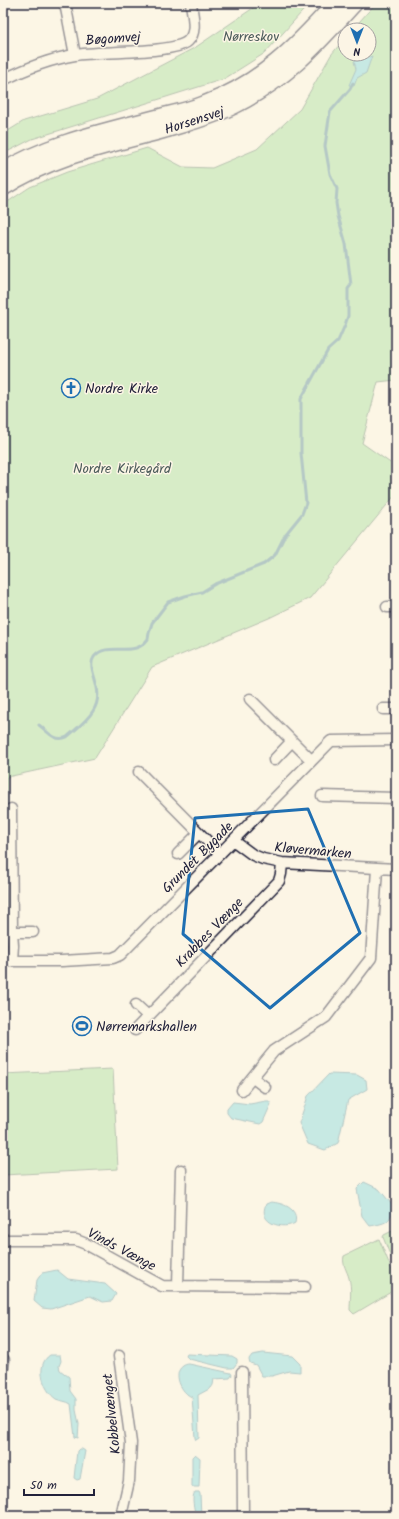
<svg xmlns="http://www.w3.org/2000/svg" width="399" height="1519" font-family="Kalam,sans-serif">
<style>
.green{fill:#ace1a3;stroke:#67826f}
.water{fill:#88d9e0;stroke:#5f909e}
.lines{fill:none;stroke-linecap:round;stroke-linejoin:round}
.stream{stroke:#5f909e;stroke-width:3}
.minor-casing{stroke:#22223b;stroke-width:13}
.secondary-casing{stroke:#22223b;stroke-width:18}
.minor{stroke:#fcf5e5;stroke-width:10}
.secondary{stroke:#fcf5e5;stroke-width:15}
.marked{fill:none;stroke:#1f6fb2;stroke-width:3;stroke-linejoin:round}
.labels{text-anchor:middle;stroke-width:3;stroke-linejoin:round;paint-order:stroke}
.park-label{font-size:14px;fill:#4b5b5a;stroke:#fcf5e5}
.street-label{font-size:14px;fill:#22223b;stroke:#fcf5e5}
.poi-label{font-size:14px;fill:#22223b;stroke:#fcf5e5;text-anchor:start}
</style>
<rect width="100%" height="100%" fill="#fcf5e5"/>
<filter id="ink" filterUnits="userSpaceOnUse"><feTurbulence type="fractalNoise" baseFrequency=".025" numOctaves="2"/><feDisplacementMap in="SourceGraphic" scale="8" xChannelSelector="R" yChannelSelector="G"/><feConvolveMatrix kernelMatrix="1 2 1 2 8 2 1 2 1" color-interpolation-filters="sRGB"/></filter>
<g filter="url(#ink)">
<path class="green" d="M 255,3 L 310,3 L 265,53 L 224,79 L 32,139 L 3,154 L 3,134 L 24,121 L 97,99 L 196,47 L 256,6 Z
M 376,3 L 396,3 L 396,380 L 378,382 L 362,443 L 396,467 L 396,494 L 310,598 L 269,618 L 152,667 L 95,758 L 7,777 L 5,902 L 3,906 L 3,205 L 30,187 L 67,172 L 147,148 L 183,167 L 212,168 L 257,149 L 300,109 L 331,55 L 345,38 L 345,54 L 369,54 L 369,30 L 352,30 Z
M 113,1069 L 118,1169 L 3,1175 L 3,1074 Z
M 396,1229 L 396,1270 L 383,1237 L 384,1235 Z
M 379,1239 L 396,1280 L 396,1289 L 354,1314 L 350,1310 C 350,1300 352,1288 349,1278 C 347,1270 342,1265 344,1256 Z"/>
<path class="water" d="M 372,56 L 366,73 L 357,78 L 354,86 L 349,85 L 356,69 L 354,61 Z
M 329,1074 L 357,1075 L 366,1080 L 367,1089 L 348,1100 L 338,1143 L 325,1150 L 308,1144 L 299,1123 L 308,1096 Z
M 266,1101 L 269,1101 L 271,1104 L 263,1122 L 260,1124 L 231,1118 L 227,1113 L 227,1109 L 233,1102 L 250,1104 Z
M 364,1182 L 379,1189 L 393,1206 C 391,1223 386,1223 370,1226 L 362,1216 L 357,1189 Z
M 271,1202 C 282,1203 299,1208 295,1223 C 284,1230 257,1224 266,1204 Z
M 57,1270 L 68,1279 L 105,1284 L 116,1294 L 112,1301 L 103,1302 L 90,1296 L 51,1309 L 42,1308 L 34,1301 L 37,1280 L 42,1273 Z
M 263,1353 L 292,1356 L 300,1364 L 300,1372 L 289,1371 L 272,1376 L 262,1376 L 256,1365 L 250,1363 L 249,1359 L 252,1355 Z
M 187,1354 L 232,1356 L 237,1359 L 237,1363 L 233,1368 L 227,1368 L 189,1359 L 186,1356 Z
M 50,1355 L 60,1355 L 61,1361 L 59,1366 L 60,1370 L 69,1377 L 70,1391 L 76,1399 L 76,1410 L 79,1424 L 78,1438 L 75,1437 L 71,1404 C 67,1401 60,1401 56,1399 C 43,1390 35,1365 50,1355 Z
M 189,1364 L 231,1373 L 232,1375 L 230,1378 L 214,1379 L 213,1385 L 211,1388 L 198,1395 L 199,1438 L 196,1440 L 195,1438 L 192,1397 C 181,1393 172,1373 183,1366 C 184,1365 187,1364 189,1364 Z
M 79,1449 L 82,1449 L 85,1451 L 80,1479 L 77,1480 L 74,1478 L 77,1451 Z
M 195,1454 L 200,1458 L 199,1487 L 192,1487 L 192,1457 Z
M 195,1492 L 199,1492 L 200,1494 L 201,1516 L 196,1516 C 194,1509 191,1497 195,1492 Z"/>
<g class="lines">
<path class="stream" d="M 39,725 C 47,731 55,743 67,737 C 76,729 87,721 93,711 C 107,689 85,670 94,657 C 104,644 123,652 136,648 C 140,647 145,643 148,639 L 149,633 L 152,623 L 168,602 L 185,596 L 202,592 L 215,584 L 264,564 L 275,555 L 285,535 L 302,514 L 306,503 L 301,453 L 301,399 L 328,350 L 338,341 L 345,325 L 348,316 L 348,289 L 351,285 L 346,244 L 338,216 L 336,203 L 337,189 L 330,174 L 325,146 L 330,112 L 350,89 L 353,83"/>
<defs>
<path id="minor" d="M 65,3 L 75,55
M 3,80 C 25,69 50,59 75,55 C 98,51 174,54 188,41 C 198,32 192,14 191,3
M 387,607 L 396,607
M 250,699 L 311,760
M 383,709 L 396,709
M 274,760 L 292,741
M 139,772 L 220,854
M 322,796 L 396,798
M 11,809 L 12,932 L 13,945 L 12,961
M 234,841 L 253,855 L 263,859 L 282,863 L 396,869
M 178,854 L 199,833
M 12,932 L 33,932
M 3,961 L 62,961 L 113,958 L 120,955 L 331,741 L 396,740
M 136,1005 L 148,1016
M 135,1030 L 279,881 L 281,874 L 282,863
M 253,1078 L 265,1087
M 242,1090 L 274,1051 L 326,1017 L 371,958 L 377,869
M 3,1240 L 76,1240 L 86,1244 L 162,1286 L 305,1287
M 178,1286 L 181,1170
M 119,1356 L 131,1443 L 129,1481 L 121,1516
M 3,1367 L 4,1360
M 242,1372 L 243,1516"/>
<path id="secondary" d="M 3,171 C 52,141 112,130 166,115 C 179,112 192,109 204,104 C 262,82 295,47 335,3
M 3,188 C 52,156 110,145 165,130 C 188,123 212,117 234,106 C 286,80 317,45 355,3"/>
</defs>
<use href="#minor" class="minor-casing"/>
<use href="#secondary" class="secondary-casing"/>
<use href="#minor" class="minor"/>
<use href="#secondary" class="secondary"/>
</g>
</g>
<path d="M0 0H399V1519H0ZM 308,809 L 360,933 L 270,1008 L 183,934 L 195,818 Z" fill="#fcf5e5" fill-opacity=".55" fill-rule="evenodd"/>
<path class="marked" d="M 308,809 L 360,933 L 270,1008 L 183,934 L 195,818 Z"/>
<defs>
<symbol id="church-ring" viewBox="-11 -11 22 22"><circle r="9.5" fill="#fcf5e5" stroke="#1f6fb2" stroke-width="1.5"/><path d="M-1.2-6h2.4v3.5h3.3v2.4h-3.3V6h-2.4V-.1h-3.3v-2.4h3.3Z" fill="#1f6fb2"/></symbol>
<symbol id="stadium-ring" viewBox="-11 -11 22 22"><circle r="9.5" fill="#fcf5e5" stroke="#1f6fb2" stroke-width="1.5"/><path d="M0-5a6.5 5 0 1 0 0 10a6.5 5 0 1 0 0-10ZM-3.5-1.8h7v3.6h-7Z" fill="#1f6fb2"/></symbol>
</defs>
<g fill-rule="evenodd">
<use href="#church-ring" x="60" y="377" width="22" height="22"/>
<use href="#stadium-ring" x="71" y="1015" width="22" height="22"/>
</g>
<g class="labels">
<g class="park-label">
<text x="251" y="41">Nørreskov</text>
<text x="122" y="473">Nordre Kirkegård</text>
</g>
<g class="street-label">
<text transform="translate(113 38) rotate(-4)" y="5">Bøgomvej</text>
<text transform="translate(194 120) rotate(-18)" y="5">Horsensvej</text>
<text transform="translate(313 850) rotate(5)" y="5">Kløvermarken</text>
<text transform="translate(197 857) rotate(-45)" y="5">Grundet Bygade</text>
<text transform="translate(209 932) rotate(-46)" y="5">Krabbes Vænge</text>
<text transform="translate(122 1249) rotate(28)" y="5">Vinds Vænge</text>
<text transform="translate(111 1414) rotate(-96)" y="5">Kobbelvænget</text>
</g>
<g class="poi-label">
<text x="85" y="393">Nordre Kirke</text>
<text x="96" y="1031">Nørremarkshallen</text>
</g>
</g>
<rect width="399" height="1519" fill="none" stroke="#fcf5e5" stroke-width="16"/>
<rect x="8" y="8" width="383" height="1503" fill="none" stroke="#22223b" stroke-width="1.5" filter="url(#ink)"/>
<g transform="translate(357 42) rotate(180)"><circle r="19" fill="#fcf5e5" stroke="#a5a1a1"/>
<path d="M0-3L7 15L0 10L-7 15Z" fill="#1f6fb2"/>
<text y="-6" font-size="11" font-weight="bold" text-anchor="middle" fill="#22223b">N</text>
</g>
<path d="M24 1489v6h70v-6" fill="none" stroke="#22223b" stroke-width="2"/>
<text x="30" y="1489" font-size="12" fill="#22223b" stroke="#fcf5e5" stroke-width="3" paint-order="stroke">50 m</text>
</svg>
